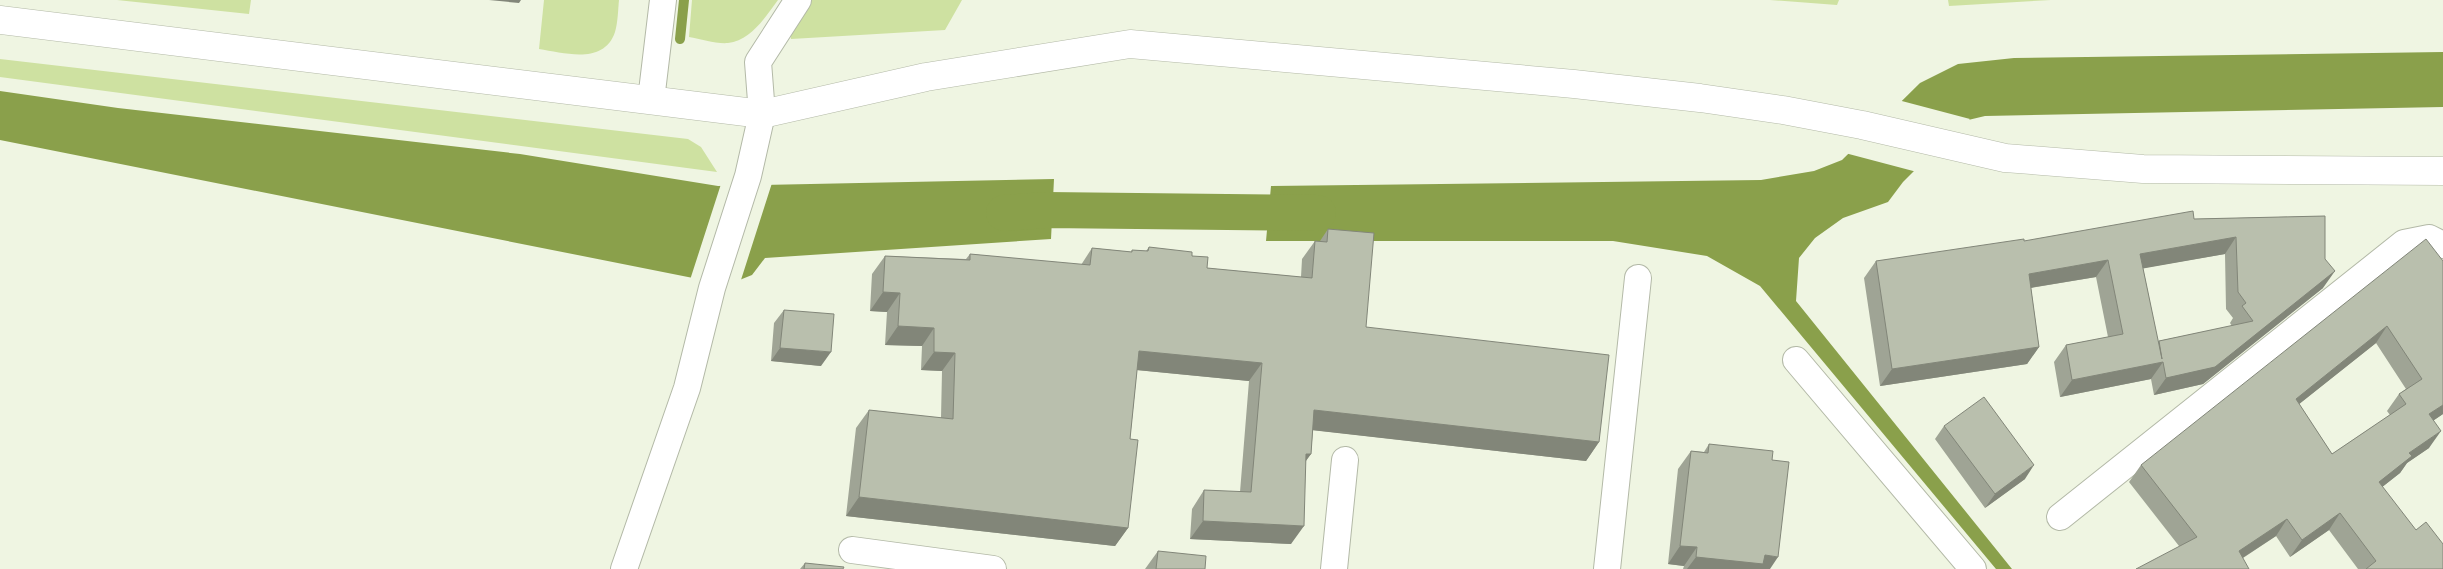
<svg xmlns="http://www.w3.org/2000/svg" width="2443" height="569" font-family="Literata,serif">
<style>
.green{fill:#cee1a1}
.water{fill:#8aa04b}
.pier{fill:#eff5e2}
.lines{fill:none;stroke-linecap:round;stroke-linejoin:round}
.stream{stroke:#8aa04b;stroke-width:10}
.canal{stroke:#8aa04b;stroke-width:36}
.street-casing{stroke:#b3b9a7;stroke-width:28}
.secondary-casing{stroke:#b3b9a7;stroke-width:29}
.street{stroke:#fff;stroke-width:26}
.secondary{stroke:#fff;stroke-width:28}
.wall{fill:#9fa495;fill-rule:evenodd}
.shaded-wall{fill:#828679}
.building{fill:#b9bfad;stroke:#828679;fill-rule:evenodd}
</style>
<rect width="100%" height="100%" fill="#eff5e2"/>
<path class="green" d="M 117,0 L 251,0 L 249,14 Z
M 544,0 L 619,0 C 618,10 618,22 615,32 C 604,65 565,53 539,49 Z
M 692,0 L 778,0 C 766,16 751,41 728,43 C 716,44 701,39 689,37 Z
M 811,0 L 962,0 L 945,30 L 791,39 L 790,31 Z
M 1770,0 L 1839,0 L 1837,5 Z
M 1948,0 L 2051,0 L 1949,6 Z
M 0,59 L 688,139 L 701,147 L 717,172 L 0,77 Z"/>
<path class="water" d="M 2443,52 L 2443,107 L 1985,116 L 1964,121 L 1903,182 L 1888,202 L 1843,218 L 1815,238 L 1799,258 L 1796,301 L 2012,569 L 1996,569 L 1760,286 L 1707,256 L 1613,241 L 1266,241 L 1271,186 L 1761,180 L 1814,171 L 1842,160 L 1920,83 L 1958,64 L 2014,58 Z
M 0,91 L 118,108 L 520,154 L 718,186 L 1054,179 L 1051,239 L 765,258 L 752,275 L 737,281 L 693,278 L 0,140 Z"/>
<path class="pier" d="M 1898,100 L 1970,119 L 1917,172 L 1845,153 Z
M 772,183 L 740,283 L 690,280 L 721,184 Z"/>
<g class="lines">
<path class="stream" d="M 680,39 L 684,0"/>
<path class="canal" d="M 1004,213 L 1047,210 L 1318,213"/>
<defs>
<path id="street" d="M 651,100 L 663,0
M 1796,360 L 1973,569
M 2060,517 L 2404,243 L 2429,238 L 2443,245
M 852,550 L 993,569
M 624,569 L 687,388 L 712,288 L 748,176 L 762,114 L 758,62 L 798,0
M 1334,569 L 1345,460
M 1607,569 L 1638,278"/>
<path id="secondary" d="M 0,20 L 762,114 L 926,77 L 1130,44 L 1574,84 L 1700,98 L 1783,110 L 1862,125 L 2005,158 L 2143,169 L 2443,171"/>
</defs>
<use href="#street" class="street-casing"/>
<use href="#secondary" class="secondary-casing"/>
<use href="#street" class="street"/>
<use href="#secondary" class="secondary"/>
</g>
<path class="wall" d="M 2325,216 L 2323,288 L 2203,384 L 2154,395 L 2151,379 L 2060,397 L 2054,362 L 2066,345 L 2108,337 L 2096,277 L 2031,288 L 2039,347 L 2027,364 L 1880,386 L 1864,278 L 1876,261 L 2194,219 ZM 2225,254 L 2226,309 L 2233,318 L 2230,323 L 2232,326 L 2158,341 L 2143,268 Z
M 1328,229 L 1366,327 L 1599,442 L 1586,461 L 1313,430 L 1311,454 L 1306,460 L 1291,544 L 1190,539 L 1192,509 L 1204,490 L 1240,492 L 1249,381 L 1137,370 L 1130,439 L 1128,528 L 1115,546 L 846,516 L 856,428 L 869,410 L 941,418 L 942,371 L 921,370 L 922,346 L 885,345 L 887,312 L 870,311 L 872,274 L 885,256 L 966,259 L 970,254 L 1081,265 L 1092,248 L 1131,252 L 1132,250 L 1146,251 L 1149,247 L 1192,256 L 1207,268 L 1301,277 L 1302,259 L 1315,241 L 1320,241 Z
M 2443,261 L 2443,414 L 2434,420 L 2429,448 L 2407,463 L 2400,473 L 2382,487 L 2443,569 L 2358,569 L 2329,530 L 2290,557 L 2276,536 L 2243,558 L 2179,546 L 2129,482 L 2141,465 ZM 2376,343 L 2406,389 L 2399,394 L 2387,411 L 2390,415 L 2332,454 L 2299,404 Z
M 784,310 L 821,366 L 771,361 L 774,323 Z
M 1944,426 L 2025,479 L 1985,508 L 1935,439 Z
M 1709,444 L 1772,460 L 1770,569 L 1683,569 L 1684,566 L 1668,564 L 1678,469 L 1691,451 L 1704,452 Z
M 1158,551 L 1205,569 L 1145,569 Z
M 805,563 L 843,569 L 800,569 Z"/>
<path class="shaded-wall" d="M 489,0 L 521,0 L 519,3 Z
M 2236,237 L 2225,254 L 2129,271 L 2140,254 Z
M 2108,260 L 2096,277 L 2017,290 L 2029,274 Z
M 2335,271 L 2323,288 L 2203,384 L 2154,395 L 2166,378 Z
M 883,292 L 900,293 L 887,312 L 870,311 Z
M 898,326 L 934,328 L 922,346 L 885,345 Z
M 2387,326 L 2376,343 L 2284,416 L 2296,399 Z
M 2039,347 L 2027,364 L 1880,386 L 1892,369 Z
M 780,348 L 831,352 L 821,366 L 771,361 Z
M 1139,351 L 1262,363 L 1249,381 L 1126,369 Z
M 934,352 L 955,353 L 942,371 L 921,370 Z
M 2163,362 L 2151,379 L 2060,397 L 2072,380 Z
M 2443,405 L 2443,414 L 2418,431 L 2429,414 Z
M 1314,410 L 1599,442 L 1586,461 L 1302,429 Z
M 2441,431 L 2429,448 L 2407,463 L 2400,473 L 2367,499 L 2379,482 L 2409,453 Z
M 1306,454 L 1311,454 L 1298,472 Z
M 2034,465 L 2025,479 L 1985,508 L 1995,494 Z
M 859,497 L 1128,528 L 1115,546 L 846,516 Z
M 2340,513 L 2329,530 L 2290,557 L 2302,540 Z
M 2287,519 L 2276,536 L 2227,568 L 2239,551 Z
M 1203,521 L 1304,526 L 1291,544 L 1190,539 Z
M 1680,546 L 1697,547 L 1684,566 L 1668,564 Z
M 1765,555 L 1778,557 L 1770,569 L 1687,569 L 1696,557 Z"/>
<path class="building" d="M 2193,211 L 2194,219 L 2325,216 L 2325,259 L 2335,271 L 2215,367 L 2166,378 L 2163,362 L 2072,380 L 2066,345 L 2123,334 L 2108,260 L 2029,274 L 2039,347 L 1892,369 L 1876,261 L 2024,239 L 2024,241 ZM 2236,237 L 2238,292 L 2246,303 L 2242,306 L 2253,321 L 2159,341 L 2162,359 L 2140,254 Z
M 1328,229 L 1374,233 L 1366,327 L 1609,355 L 1599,442 L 1314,410 L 1311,454 L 1306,454 L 1304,526 L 1203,521 L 1204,490 L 1251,492 L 1262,363 L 1139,351 L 1130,439 L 1138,440 L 1128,528 L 859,497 L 869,410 L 953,419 L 955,353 L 934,352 L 934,328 L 898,326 L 900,293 L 883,292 L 885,256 L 970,260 L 970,254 L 1090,265 L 1092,248 L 1132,252 L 1132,250 L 1148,251 L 1149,247 L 1192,252 L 1192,256 L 1208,257 L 1207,268 L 1312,278 L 1315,241 L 1327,242 Z
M 2426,239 L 2443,261 L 2443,405 L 2429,414 L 2441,431 L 2409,453 L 2412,456 L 2379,482 L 2416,530 L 2426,522 L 2443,544 L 2443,569 L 2366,569 L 2376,561 L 2340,513 L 2302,540 L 2287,519 L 2239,551 L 2249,569 L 2136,569 L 2197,537 L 2141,465 ZM 2387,326 L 2422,379 L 2399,394 L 2406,404 L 2332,454 L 2296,399 Z
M 784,310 L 834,314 L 831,352 L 780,348 Z
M 1984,397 L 2034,465 L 1995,494 L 1944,426 Z
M 1709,444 L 1773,451 L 1772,460 L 1789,462 L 1778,557 L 1765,555 L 1763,564 L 1696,557 L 1697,547 L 1680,546 L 1691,451 L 1708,453 Z
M 1158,551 L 1206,556 L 1205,569 L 1156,569 Z
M 805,563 L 844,567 L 843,569 L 804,569 Z"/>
</svg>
